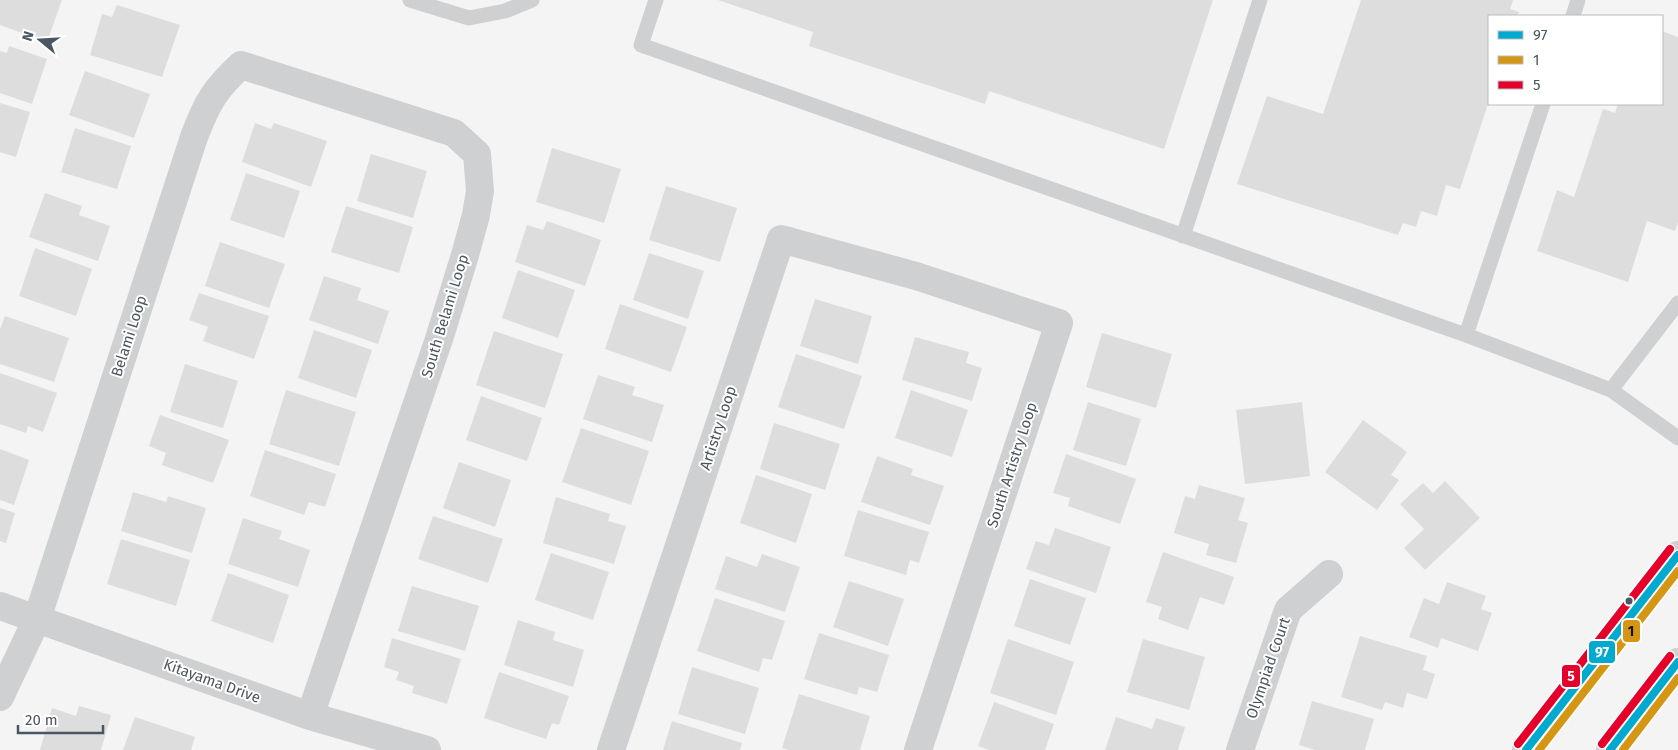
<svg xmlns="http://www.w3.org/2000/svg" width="1678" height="750" font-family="'Fira Sans',sans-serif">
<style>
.building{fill:#ddddde}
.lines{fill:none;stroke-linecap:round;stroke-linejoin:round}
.lane{stroke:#ced0d2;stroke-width:15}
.street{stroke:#ced0d2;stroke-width:28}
.secondary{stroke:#ced0d4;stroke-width:28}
.bus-1-casing{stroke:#fff;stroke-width:11}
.bus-2-casing{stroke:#fff;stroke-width:11}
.bus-3-casing{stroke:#fff;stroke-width:11}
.bus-1{stroke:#00a9ce;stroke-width:8}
.bus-2{stroke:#d49613;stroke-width:8}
.bus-3{stroke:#e4002b;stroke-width:8}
.bus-dot{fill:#4a5661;stroke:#fff;stroke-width:2}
.labels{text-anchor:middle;stroke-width:4;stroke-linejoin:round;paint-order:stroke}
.street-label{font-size:15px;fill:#4a5661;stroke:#fff}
.line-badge{stroke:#fff;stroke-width:2}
.badge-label{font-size:14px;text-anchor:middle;font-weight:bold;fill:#fff}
.pale-badge-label{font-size:14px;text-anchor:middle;font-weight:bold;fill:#111}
</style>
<rect width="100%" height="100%" fill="#f4f4f4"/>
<path class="building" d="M 0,0 L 62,0 L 47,42 L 0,25 Z
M 718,0 L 1213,0 L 1164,149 L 989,91 L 985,104 L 809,46 L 813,32 Z
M 1361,0 L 1513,0 L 1510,9 L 1519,12 L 1517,16 L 1489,16 L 1489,101 L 1460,189 L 1446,185 L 1437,216 L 1421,211 L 1416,227 L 1403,223 L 1398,235 L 1237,184 L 1267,96 L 1323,114 Z
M 117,5 L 180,25 L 162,77 L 90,55 L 102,14 L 112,17 Z
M 1662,31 L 1678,37 L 1678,222 L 1675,231 L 1647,221 L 1628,282 L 1537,251 L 1557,190 L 1574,197 L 1603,109 L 1615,113 L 1618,104 L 1662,104 Z
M 9,46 L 47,59 L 32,104 L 0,93 L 0,51 L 7,53 Z
M 85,71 L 150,94 L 134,138 L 69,115 Z
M 0,103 L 30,112 L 16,157 L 0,152 Z
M 255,123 L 271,129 L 274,123 L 327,141 L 311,187 L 242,162 Z
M 75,128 L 131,146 L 117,189 L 61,172 Z
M 552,148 L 621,169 L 604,223 L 536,202 Z
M 371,154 L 427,171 L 413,218 L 357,201 Z
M 246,173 L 300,191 L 284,238 L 230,220 Z
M 666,186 L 737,208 L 720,262 L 649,240 Z
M 45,193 L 82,206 L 79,215 L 110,226 L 98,261 L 29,237 Z
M 346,206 L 413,227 L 399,273 L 331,252 Z
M 547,221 L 601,240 L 585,286 L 515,262 L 527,225 L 543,230 Z
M 220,242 L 285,264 L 269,308 L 205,286 Z
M 35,248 L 92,269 L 76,316 L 19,296 Z
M 649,253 L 704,271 L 688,319 L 633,300 Z
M 518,270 L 575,290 L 558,338 L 502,318 Z
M 324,276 L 361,288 L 357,300 L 389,311 L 378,344 L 309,320 Z
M 199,293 L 269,316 L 254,359 L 203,341 L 208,327 L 189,320 Z
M 815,299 L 872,316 L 858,364 L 800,346 Z
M 620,304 L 687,327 L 671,372 L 605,349 Z
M 5,316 L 69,338 L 54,382 L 0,364 L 0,329 Z
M 314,330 L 372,350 L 356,398 L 298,378 Z
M 494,331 L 563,354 L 545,408 L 476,385 Z
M 1102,333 L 1172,354 L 1156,408 L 1086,387 Z
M 915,337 L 969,352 L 966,363 L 982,368 L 972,401 L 902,380 Z
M 796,354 L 862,376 L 844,429 L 778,407 Z
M 185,364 L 238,381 L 223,428 L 170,412 Z
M 0,373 L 57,393 L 43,432 L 28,426 L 26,433 L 0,424 Z
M 598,375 L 635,387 L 632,395 L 664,405 L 652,442 L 583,419 Z
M 286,390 L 356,412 L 339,466 L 269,444 Z
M 911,390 L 968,410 L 952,457 L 895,438 Z
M 481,396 L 542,418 L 527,461 L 466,440 Z
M 1088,402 L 1141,419 L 1126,466 L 1073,450 Z
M 1302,402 L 1310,476 L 1245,484 L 1236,410 Z
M 160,415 L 229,440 L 213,483 L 162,465 L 166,453 L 149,446 Z
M 1363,420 L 1407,452 L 1391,475 L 1399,480 L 1377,510 L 1325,472 Z
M 774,423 L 840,444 L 825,490 L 760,469 Z
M 581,428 L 649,451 L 631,505 L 562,482 Z
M 0,449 L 29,460 L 14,505 L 0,500 Z
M 265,450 L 336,474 L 325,507 L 309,502 L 304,515 L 250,496 Z
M 1066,454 L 1136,479 L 1120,524 L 1068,506 L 1070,498 L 1053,493 Z
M 877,456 L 913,469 L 911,475 L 944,486 L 930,525 L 861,502 Z
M 459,462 L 511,480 L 495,527 L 443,508 Z
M 756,475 L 812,494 L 796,543 L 740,523 Z
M 1445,481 L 1480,518 L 1425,570 L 1404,548 L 1424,529 L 1400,504 L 1423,483 L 1433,493 Z
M 1199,485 L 1245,498 L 1238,520 L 1248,523 L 1236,563 L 1206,555 L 1209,544 L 1174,533 L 1185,496 L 1195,499 Z
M 133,492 L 166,502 L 168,496 L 206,508 L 192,553 L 121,531 Z
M 556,497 L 610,514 L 608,521 L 626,526 L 614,564 L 543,543 Z
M 0,508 L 15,513 L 6,543 L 0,541 Z
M 858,510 L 929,532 L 919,563 L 910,560 L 906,575 L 844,556 Z
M 433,516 L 503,539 L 488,583 L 418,559 Z
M 243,518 L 282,531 L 279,539 L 310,550 L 298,587 L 228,564 Z
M 1055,528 L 1111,547 L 1096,593 L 1026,569 L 1036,541 L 1049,545 Z
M 121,539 L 190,560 L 176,606 L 107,584 Z
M 1163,552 L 1234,577 L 1224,605 L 1200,597 L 1188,630 L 1158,619 L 1162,607 L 1146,602 Z
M 551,553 L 609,572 L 593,620 L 535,600 Z
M 762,554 L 800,567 L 785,612 L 715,589 L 726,556 L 757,567 Z
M 228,573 L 289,595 L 273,643 L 211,621 Z
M 1030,579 L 1086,598 L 1070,645 L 1014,626 Z
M 849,581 L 904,599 L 888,646 L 833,627 Z
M 1447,582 L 1486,596 L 1481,609 L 1492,613 L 1478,651 L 1441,638 L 1438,648 L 1409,637 L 1424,598 L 1439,604 Z
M 412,586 L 479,606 L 465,651 L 398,631 Z
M 715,598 L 785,621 L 772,660 L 763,658 L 759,672 L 697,651 Z
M 518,620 L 555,632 L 553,640 L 584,650 L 573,687 L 504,665 Z
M 819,633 L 889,655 L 877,692 L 859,687 L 857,695 L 804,679 Z
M 1360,636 L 1427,656 L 1423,670 L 1435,674 L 1427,699 L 1407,693 L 1403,708 L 1385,702 L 1382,710 L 1341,697 Z
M 392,638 L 461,659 L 447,704 L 412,693 L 414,686 L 396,680 L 399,672 L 384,667 Z
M 1008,639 L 1074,662 L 1056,715 L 990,693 Z
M 1143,639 L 1205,657 L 1189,710 L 1127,692 Z
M 692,667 L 759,688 L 745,734 L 678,714 Z
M 499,672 L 569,696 L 559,725 L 552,723 L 546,739 L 484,718 Z
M 799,694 L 870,716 L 860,750 L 789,750 L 782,748 Z
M 1312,701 L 1374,719 L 1365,750 L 1315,750 L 1299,745 Z
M 994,702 L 1054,724 L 1045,750 L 989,750 L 978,746 Z
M 79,706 L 111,715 L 101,750 L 40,750 L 52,708 L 76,716 Z
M 135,717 L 195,737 L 191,750 L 123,750 Z
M 1116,717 L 1152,729 L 1156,718 L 1185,727 L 1178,750 L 1105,750 Z
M 672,721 L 742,743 L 740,750 L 663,750 Z"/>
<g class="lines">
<path class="lane" d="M 410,0 L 469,18 L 505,11 L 532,0
M 656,0 L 641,45 L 1466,335 L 1611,390 L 1678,438
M 1573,16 L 1578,0
M 1183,236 L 1260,0
M 1466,335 L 1543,104
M 1611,390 L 1678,303"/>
<path class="street" d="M 0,606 L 310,716 L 427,750
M 0,697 L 37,619 L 194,137 C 207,103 214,90 241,65 L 454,133 L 477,154 L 480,191 L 476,215 L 465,255 L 439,339 L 310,716
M 611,750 L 781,239 L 916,276 L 1059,323 L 918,750
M 1240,750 L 1288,610 L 1329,574"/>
<path class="secondary" d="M 1526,750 L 1678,555
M 1610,750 L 1678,662"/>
<defs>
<path id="bus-1" d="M 1526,750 L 1678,555
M 1610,750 L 1678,662"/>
<path id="bus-2" d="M 1539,750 L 1678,571
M 1623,750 L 1678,678"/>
<path id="bus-3" d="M 1518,744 L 1670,549
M 1602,744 L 1670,656"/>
</defs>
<use href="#bus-1" class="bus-1-casing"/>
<use href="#bus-2" class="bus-2-casing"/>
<use href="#bus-3" class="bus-3-casing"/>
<use href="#bus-1" class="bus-1"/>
<use href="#bus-2" class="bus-2"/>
<use href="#bus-3" class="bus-3"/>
</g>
<circle class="bus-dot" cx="1629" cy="601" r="4.5"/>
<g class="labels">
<g class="street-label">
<text transform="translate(445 316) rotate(-73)" y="5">South Belami Loop</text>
<text transform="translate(129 336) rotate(-72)" y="5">Belami Loop</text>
<text transform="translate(718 428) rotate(-72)" y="5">Artistry Loop</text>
<text transform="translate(1012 465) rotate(-72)" y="5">South Artistry Loop</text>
<text transform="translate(1268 668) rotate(-71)" y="5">Olympiad Court</text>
<text transform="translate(212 681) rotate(20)" y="5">Kitayama Drive</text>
</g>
</g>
<g class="line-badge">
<rect x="1622" y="619" width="19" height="24" rx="5" fill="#d49613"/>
<rect x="1588" y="640" width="28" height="24" rx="5" fill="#00a9ce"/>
<rect x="1561" y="664" width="20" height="24" rx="5" fill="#e4002b"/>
</g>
<g class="badge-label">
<text x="1602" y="657">97</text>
<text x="1571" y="681">5</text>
</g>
<g class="pale-badge-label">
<text x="1631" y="636">1</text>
</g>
<rect x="1488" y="15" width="175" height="90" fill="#ffffff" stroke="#b7bbc0"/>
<rect x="1498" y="31" width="25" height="8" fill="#00a9ce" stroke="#b7bbc0"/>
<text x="1533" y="40" font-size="15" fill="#4a5661">97</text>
<rect x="1498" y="56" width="25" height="8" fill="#d49613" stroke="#b7bbc0"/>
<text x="1533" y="65" font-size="15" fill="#4a5661">1</text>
<rect x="1498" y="81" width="25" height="8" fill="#e4002b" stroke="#b7bbc0"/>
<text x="1533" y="90" font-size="15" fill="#4a5661">5</text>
<g transform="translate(40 40) rotate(288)" stroke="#ffffff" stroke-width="4" paint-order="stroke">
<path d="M0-4L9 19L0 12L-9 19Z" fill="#4a5661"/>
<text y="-8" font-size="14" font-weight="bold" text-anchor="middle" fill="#4a5661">N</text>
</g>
<path d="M18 725v8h85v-8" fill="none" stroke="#4a5661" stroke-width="2.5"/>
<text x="25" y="725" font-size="15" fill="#4a5661" stroke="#ffffff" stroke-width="4" paint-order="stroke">20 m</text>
</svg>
